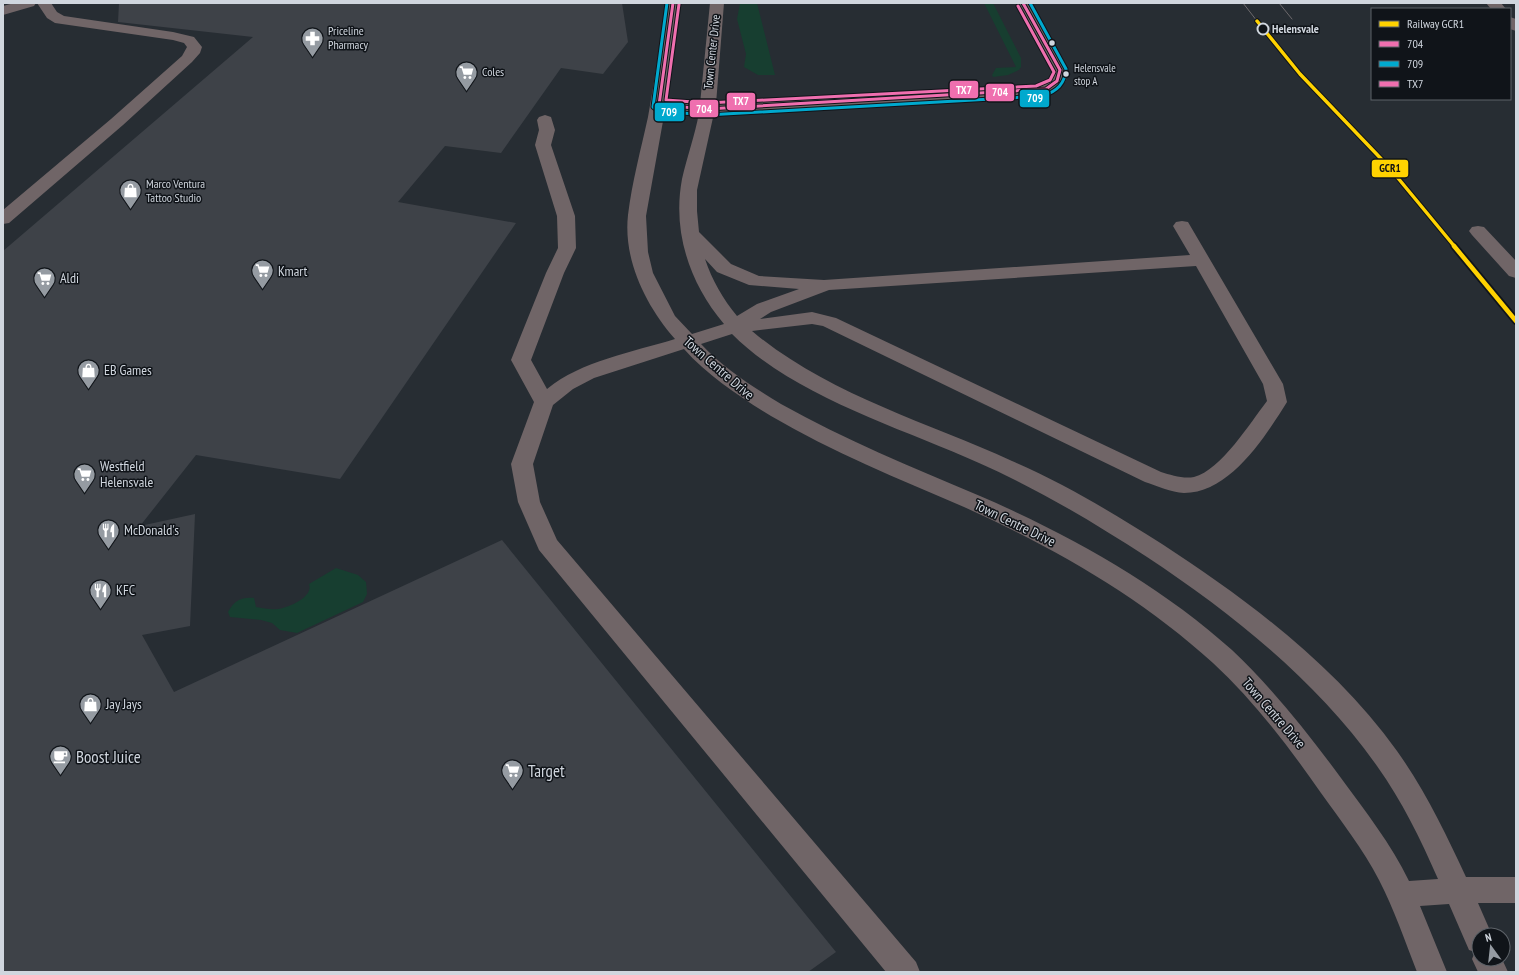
<svg xmlns="http://www.w3.org/2000/svg" width="1519" height="975" font-family="'PT Sans Narrow',sans-serif">
<style>
.green{fill:#173e30}
.building{fill:#3e4248}
.lines{fill:none;stroke-linecap:round;stroke-linejoin:round}
.minor{fill:#706567;fill-rule:evenodd}
.tram{stroke:#6d696c;stroke-width:1}
.bus-1-casing{stroke:#101419;stroke-width:5}
.bus-2-casing{stroke:#101419;stroke-width:5}
.bus-3-casing{stroke:#101419;stroke-width:5}
.bus-1{stroke:#ef6faf;stroke-width:3}
.bus-2{stroke:#00a9ce;stroke-width:3}
.bus-3{stroke:#ef6faf;stroke-width:3}
.rail-1-far1-casing{stroke:#101419;stroke-width:5.5}
.rail-1-casing{stroke:#101419;stroke-width:8}
.rail-1-far1{stroke:#ffd200;stroke-width:3.5}
.rail-1{stroke:#ffd200;stroke-width:4.5}
.stop-dot{fill:#101419;stroke:#d0d6de;stroke-width:2}
.bus-dot{fill:#d0d6de;stroke:#101419;stroke-width:1.5}
.labels{text-anchor:middle;stroke-width:3;stroke-linejoin:round;paint-order:stroke}
.far-bus-label{font-size:11px;fill:#d0d6de;stroke:#101419;text-anchor:start}
.far-stop-label{font-size:12px;font-weight:bold;fill:#d0d6de;stroke:#101419;text-anchor:start}
.far-poi-label{font-size:12px;fill:#d0d6de;stroke:#101419;text-anchor:start}
.far-street-label{font-size:12px;fill:#d0d6de;stroke:#101419}
.poi-label{font-size:14px;fill:#d0d6de;stroke:#101419;text-anchor:start}
.street-label{font-size:14px;fill:#d0d6de;stroke:#101419}
.near-poi-label{font-size:17px;fill:#d0d6de;stroke:#101419;text-anchor:start}
.line-badge{stroke:#101419;stroke-width:1.5}
.badge-label{font-size:11px;text-anchor:middle;font-weight:bold;fill:#fff}
.pale-badge-label{font-size:11px;text-anchor:middle;font-weight:bold;fill:#111}
</style>
<rect width="100%" height="100%" fill="#272d33"/>
<path class="green" d="M 740,3 L 757,3 L 775,75 L 758,75 L 744,67 L 746,54 L 737,19 Z
M 984,3 L 993,3 L 1021,58 L 1021,67 L 1019,70 L 1008,75 L 993,77 L 992,75 L 996,68 L 1016,67 Z
M 336,568 L 358,575 L 366,582 L 367,594 L 363,602 L 297,633 L 280,630 L 272,623 L 261,620 L 230,617 L 228,612 C 234,601 241,597 254,598 L 256,607 C 263,608 271,610 278,609 C 288,608 314,597 309,584 Z"/>
<path class="building" d="M 119,3 L 622,3 L 628,42 L 603,74 L 561,68 L 501,153 L 445,146 L 398,202 L 516,223 L 340,479 L 196,455 L 140,526 L 195,514 L 190,626 L 142,635 L 174,692 L 502,540 L 836,952 L 808,972 L 3,972 L 3,251 L 253,37 L 118,22 Z"/>
<g class="lines">
<path class="minor" d="M 14,3 L 36,3 L 34,6 L 3,15 L 3,6 Z
M 37,3 L 51,3 L 57,12 L 64,16 L 173,32 L 194,37 L 202,47 L 200,53 L 192,62 L 123,125 L 9,223 L 3,224 L 3,210 L 111,119 L 182,56 L 187,47 L 184,43 L 173,40 L 55,23 L 47,18 Z
M 666,3 L 680,3 L 667,101 L 700,104 L 710,3 L 724,3 L 716,104 L 1035,87 C 1045,84 1053,81 1052,70 L 1016,3 L 1030,3 L 1068,70 C 1069,88 1051,93 1037,97 L 714,113 L 697,190 L 697,211 L 699,232 L 731,264 L 759,276 L 824,280 L 1190,255 L 1173,226 L 1176,222 L 1182,221 L 1188,222 L 1283,384 L 1287,402 C 1265,437 1230,493 1184,493 C 1171,492 1157,486 1145,482 L 823,326 L 812,324 L 752,331 C 827,394 924,421 1012,461 C 1065,484 1113,513 1162,544 C 1248,600 1336,666 1397,751 C 1425,790 1446,834 1466,877 L 1516,877 L 1516,903 L 1478,903 L 1492,935 L 1479,935 L 1479,959 L 1502,959 L 1508,972 L 1478,972 L 1472,959 L 1475,952 L 1469,950 L 1449,904 L 1420,906 L 1447,972 L 1417,972 C 1405,941 1394,909 1379,880 C 1363,849 1341,821 1321,793 C 1289,747 1254,701 1213,663 C 1141,597 1053,547 964,507 C 899,479 832,452 771,416 C 740,397 708,376 684,349 L 594,378 L 573,389 L 553,405 L 533,464 L 540,502 L 557,540 L 916,962 L 920,972 L 886,972 L 539,550 L 518,502 L 511,464 L 534,402 L 511,360 L 546,273 L 558,248 L 557,216 L 535,145 L 539,130 L 537,120 L 539,117 L 545,115 L 551,117 L 555,130 L 551,145 L 575,216 L 576,248 L 564,273 L 531,360 L 547,389 C 581,361 633,352 675,339 C 646,306 623,260 628,215 C 632,182 641,149 648,117 C 655,79 660,41 666,3 ZM 665,110 L 699,113 C 695,135 687,157 682,179 C 672,232 690,284 724,324 L 692,334 L 675,316 L 653,273 L 648,252 L 646,216 ZM 705,259 L 717,272 L 749,285 L 799,289 L 757,304 L 737,316 C 723,299 712,280 705,259 ZM 1196,266 L 1263,384 L 1267,401 C 1250,423 1221,470 1194,477 C 1183,479 1171,475 1161,472 L 836,318 L 812,312 L 760,319 L 771,312 L 829,290 ZM 732,334 C 795,397 899,427 979,463 C 1040,490 1091,521 1147,557 C 1233,614 1317,681 1377,766 C 1402,801 1421,840 1438,879 L 1409,881 C 1391,844 1366,812 1341,778 C 1308,733 1273,689 1232,650 C 1160,585 1068,534 980,496 C 912,467 845,440 781,404 C 753,387 723,368 701,344 Z
M 1486,3 L 1501,3 L 1506,9 L 1491,9 Z
M 1510,17 L 1516,19 L 1516,31 L 1510,29 Z
M 1478,226 L 1484,227 L 1516,261 L 1516,278 L 1509,276 L 1472,235 L 1469,231 L 1472,227 Z"/>
<path class="tram" d="M 1243,3 L 1257,21
M 1279,3 L 1292,19"/>
<defs>
<path id="bus-1" d="M 673,3 L 659,105 L 707,109 L 1046,89 L 1057,81 L 1060,70 L 1023,3"/>
<path id="bus-2" d="M 667,3 L 653,107 L 658,111 L 707,115 L 1043,96 C 1057,91 1065,84 1066,69 L 1030,3"/>
<path id="bus-3" d="M 679,4 L 666,100 L 707,103 L 1036,86 L 1050,80 L 1054,72 L 1018,6"/>
</defs>
<use href="#bus-1" class="bus-1-casing"/>
<use href="#bus-2" class="bus-2-casing"/>
<use href="#bus-3" class="bus-3-casing"/>
<use href="#bus-1" class="bus-1"/>
<use href="#bus-2" class="bus-2"/>
<use href="#bus-3" class="bus-3"/>
<defs>
<path id="rail-1-far1" d="M 1257,21 L 1300,74 L 1388,166 L 1455,247"/>
<path id="rail-1" d="M 1454,246 L 1516,321"/>
</defs>
<use href="#rail-1-far1" class="rail-1-far1-casing"/>
<use href="#rail-1" class="rail-1-casing"/>
<use href="#rail-1-far1" class="rail-1-far1"/>
<use href="#rail-1" class="rail-1"/>
</g>
<defs>
<symbol id="pharmacy-pin" viewBox="-11 -11 22 30"><path d="M0 17L-7.5 6A9.5 9.5 0 1 1 7.5 6Z" fill="#959ba2" stroke="#101419"/><path d="M-2-6h4v4h4v4h-4v4h-4v-4h-4v-4h4Z" fill="#fff"/></symbol>
<symbol id="supermarket-pin" viewBox="-11 -11 22 30"><path d="M0 17L-7.5 6A9.5 9.5 0 1 1 7.5 6Z" fill="#959ba2" stroke="#101419"/><path d="M-6-5.5h2.5l.6 2H6L4.5 2H-2.5L-4.4-4H-6ZM-1.5 3.2a1.3 1.3 0 1 0 .1 0ZM3 3.2a1.3 1.3 0 1 0 .1 0Z" fill="#fff"/></symbol>
<symbol id="shop-pin" viewBox="-11 -11 22 30"><path d="M0 17L-7.5 6A9.5 9.5 0 1 1 7.5 6Z" fill="#959ba2" stroke="#101419"/><path d="M-5-2.5h2.3a2.7 3.5 0 0 1 5.4 0H5L5.5 6h-11ZM-1.5-2.5h3a1.5 2.3 0 0 0-3 0Z" fill="#fff"/></symbol>
<symbol id="restaurant-pin" viewBox="-11 -11 22 30"><path d="M0 17L-7.5 6A9.5 9.5 0 1 1 7.5 6Z" fill="#959ba2" stroke="#101419"/><path d="M-5-6h1v4h1v-4h1v4h1v-4h1v5L-1.5 .5V6h-2V.5L-5-1ZM5-6V6H3V1.5H1.5Q1.5-4 5-6Z" fill="#fff"/></symbol>
<symbol id="cafe-pin" viewBox="-11 -11 22 30"><path d="M0 17L-7.5 6A9.5 9.5 0 1 1 7.5 6Z" fill="#959ba2" stroke="#101419"/><path d="M-5.5-4.5H6V0H3Q3 3.5 0 3.5H-2.5Q-5.5 3.5-5.5 0ZM3-3.2v2h1.7v-2ZM-6 4.5H4V6H-6Z" fill="#fff"/></symbol>
</defs>
<g fill-rule="evenodd">
<use href="#pharmacy-pin" x="300" y="26" width="25" height="34"/>
<use href="#supermarket-pin" x="454" y="60" width="25" height="34"/>
<use href="#shop-pin" x="118" y="178" width="25" height="34"/>
<use href="#supermarket-pin" x="250" y="258" width="25" height="34"/>
<use href="#supermarket-pin" x="32" y="266" width="25" height="34"/>
<use href="#shop-pin" x="76" y="358" width="25" height="34"/>
<use href="#supermarket-pin" x="72" y="462" width="25" height="34"/>
<use href="#restaurant-pin" x="96" y="518" width="25" height="34"/>
<use href="#restaurant-pin" x="88" y="578" width="25" height="34"/>
<use href="#shop-pin" x="78" y="692" width="25" height="34"/>
<use href="#cafe-pin" x="48" y="744" width="25" height="34"/>
<use href="#supermarket-pin" x="500" y="758" width="25" height="34"/>
</g>
<circle class="stop-dot" cx="1263" cy="29" r="5.5"/>
<g class="bus-dot">
<circle cx="1052" cy="43" r="3.5"/>
<circle cx="1066" cy="74" r="3.5"/>
</g>
<g class="labels">
<g class="far-bus-label">
<text x="1074" y="72">Helensvale<tspan x="1074" dy="13">stop A</tspan></text>
</g>
<g class="far-stop-label">
<text x="1272" y="33">Helensvale</text>
</g>
<g class="far-poi-label">
<text x="328" y="35">Priceline<tspan x="328" dy="14">Pharmacy</tspan></text>
<text x="482" y="76">Coles</text>
<text x="146" y="188">Marco Ventura<tspan x="146" dy="14">Tattoo Studio</tspan></text>
</g>
<g class="far-street-label">
<text transform="translate(712 52) rotate(-84)" y="4">Town Center Drive</text>
</g>
<g class="poi-label">
<text x="278" y="276">Kmart</text>
<text x="60" y="283">Aldi</text>
<text x="104" y="375">EB Games</text>
<text x="100" y="471">Westfield<tspan x="100" dy="16">Helensvale</tspan></text>
<text x="124" y="535">McDonald's</text>
<text x="116" y="595">KFC</text>
<text x="106" y="709">Jay Jays</text>
</g>
<g class="street-label">
<text transform="translate(719 368) rotate(41)" y="5">Town Centre Drive</text>
<text transform="translate(1015 523) rotate(26)" y="5">Town Centre Drive</text>
<text transform="translate(1274 713) rotate(49)" y="5">Town Centre Drive</text>
</g>
<g class="near-poi-label">
<text x="76" y="763">Boost Juice</text>
<text x="528" y="777">Target</text>
</g>
</g>
<g class="line-badge">
<rect x="949" y="80" width="30" height="19" rx="4" fill="#ef6faf"/>
<rect x="985" y="83" width="30" height="19" rx="4" fill="#ef6faf"/>
<rect x="1019" y="89" width="31" height="19" rx="4" fill="#00a9ce"/>
<rect x="726" y="92" width="30" height="19" rx="4" fill="#ef6faf"/>
<rect x="689" y="99" width="30" height="19" rx="4" fill="#ef6faf"/>
<rect x="654" y="102" width="31" height="20" rx="4" fill="#00a9ce"/>
<rect x="1371" y="159" width="38" height="19" rx="4" fill="#ffd200"/>
</g>
<g class="badge-label">
<text x="964" y="94">TX7</text>
<text x="1000" y="96">704</text>
<text x="1035" y="102">709</text>
<text x="741" y="105">TX7</text>
<text x="704" y="113">704</text>
<text x="669" y="116">709</text>
</g>
<g class="pale-badge-label">
<text x="1390" y="172">GCR1</text>
</g>
<rect width="1519" height="975" fill="none" stroke="#d0d6de" stroke-width="8"/>
<rect x="1371" y="8" width="140" height="92" fill="#101419" stroke="#5d6268"/>
<rect x="1379" y="21" width="20" height="6" fill="#ffd200" stroke="#5d6268"/>
<text x="1407" y="28" font-size="12" fill="#d0d6de">Railway GCR1</text>
<rect x="1379" y="41" width="20" height="6" fill="#ef6faf" stroke="#5d6268"/>
<text x="1407" y="48" font-size="12" fill="#d0d6de">704</text>
<rect x="1379" y="61" width="20" height="6" fill="#00a9ce" stroke="#5d6268"/>
<text x="1407" y="68" font-size="12" fill="#d0d6de">709</text>
<rect x="1379" y="81" width="20" height="6" fill="#ef6faf" stroke="#5d6268"/>
<text x="1407" y="88" font-size="12" fill="#d0d6de">TX7</text>
<g transform="translate(1491 947) rotate(345)"><circle r="19" fill="#101419" stroke="#5d6268"/>
<path d="M0-3L7 15L0 10L-7 15Z" fill="#959ba2"/>
<text y="-6" font-size="11" font-weight="bold" text-anchor="middle" fill="#d0d6de">N</text>
</g>
</svg>
